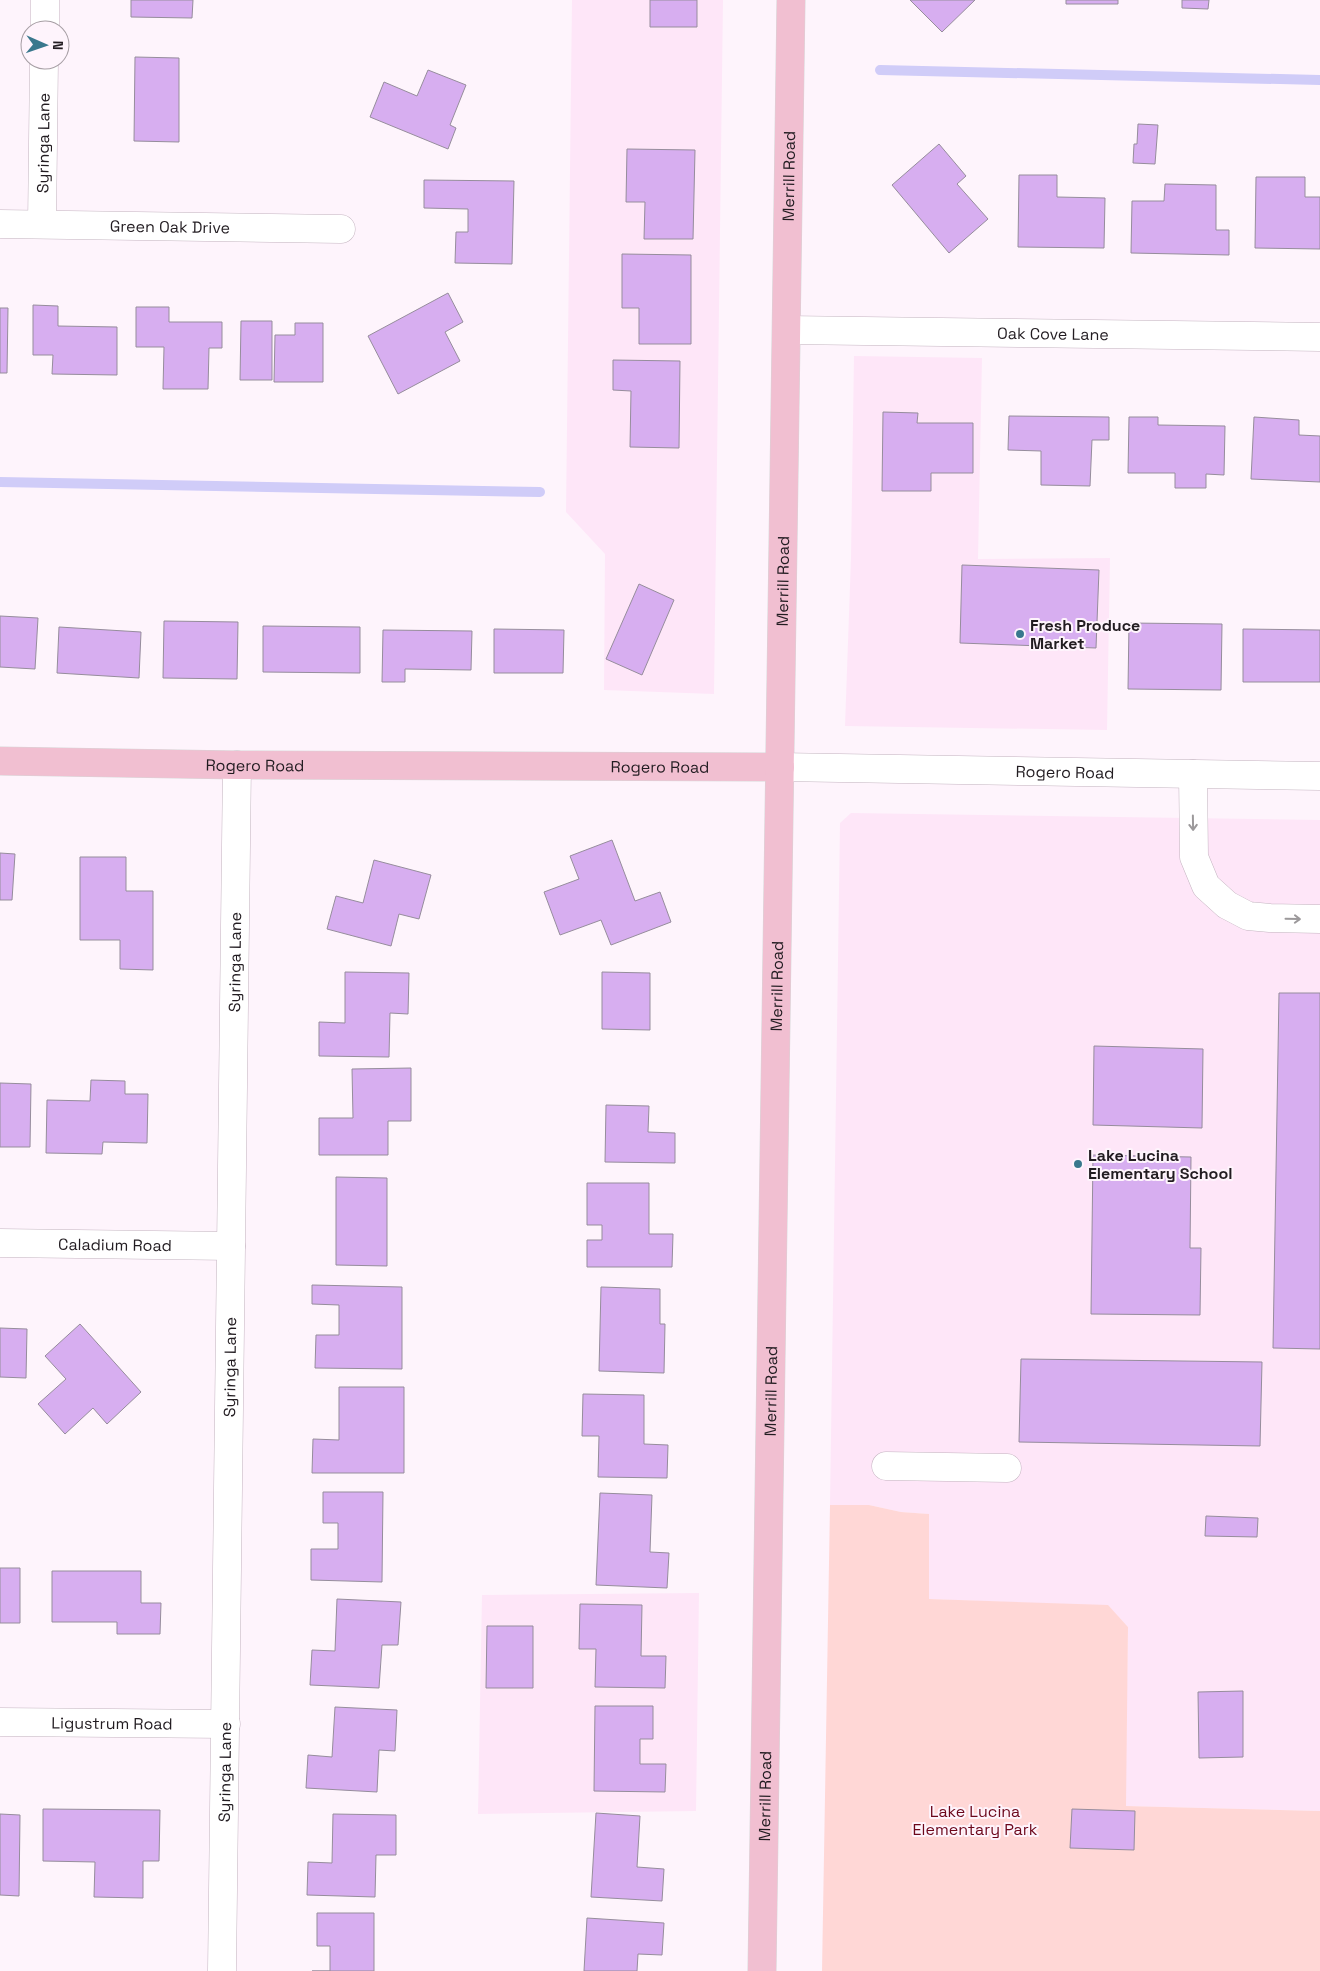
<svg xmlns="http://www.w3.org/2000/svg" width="1320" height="1971" font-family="'Space Grotesk',sans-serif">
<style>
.built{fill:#fee6f8}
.green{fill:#ffd7d6}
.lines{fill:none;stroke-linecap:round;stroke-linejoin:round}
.stream{stroke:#d0ccf8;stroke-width:10}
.building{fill:#d7aef0;stroke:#968d9c}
.minor-casing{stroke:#c4b4c0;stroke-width:29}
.major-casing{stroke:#d7d6d7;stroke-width:29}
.minor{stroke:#fff;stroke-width:28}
.major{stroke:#f1bfd1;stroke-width:28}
.oneway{stroke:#9c999b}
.poi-dot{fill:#39788d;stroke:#fef4fc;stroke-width:2}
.labels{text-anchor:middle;stroke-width:4;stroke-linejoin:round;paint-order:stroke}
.street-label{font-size:16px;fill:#221c21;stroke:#fef4fc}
.poi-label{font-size:16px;font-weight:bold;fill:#221c21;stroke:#fef4fc;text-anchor:start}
.park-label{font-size:16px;fill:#6c071b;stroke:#fef4fc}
</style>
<rect width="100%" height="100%" fill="#fef4fc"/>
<path class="built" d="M 572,0 L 723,0 L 714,694 L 604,690 L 605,554 L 566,512 Z
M 854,356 L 982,358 L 978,559 L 1110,558 L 1107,730 L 845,726 L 851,558 Z
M 851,813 L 1320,820 L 1320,1811 L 1125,1806 L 1128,1627 L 1108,1606 L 928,1599 L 928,1514 L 901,1512 L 869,1505 L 830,1505 L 840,823 Z
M 699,1593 L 696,1811 L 478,1814 L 482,1595 Z"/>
<path class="green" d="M 830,1505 L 869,1505 L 901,1512 L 929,1514 L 929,1599 L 1108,1605 L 1128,1627 L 1126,1806 L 1320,1811 L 1320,1971 L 822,1971 Z"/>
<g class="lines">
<path class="stream" d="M 880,70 L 1320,80
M 0,482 L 540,492"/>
</g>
<path class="building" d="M 131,0 L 193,0 L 192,18 L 131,17 Z
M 650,0 L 697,0 L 697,27 L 650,27 Z
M 910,0 L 975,0 L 942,32 Z
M 1066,0 L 1118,0 L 1118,4 L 1066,4 Z
M 1182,0 L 1209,0 L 1208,9 L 1182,8 Z
M 135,57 L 179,58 L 179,142 L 134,141 Z
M 428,70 L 466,85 L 450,125 L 456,128 L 448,149 L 370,117 L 384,82 L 417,96 Z
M 1138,124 L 1158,125 L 1155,164 L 1133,163 L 1134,144 L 1137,144 Z
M 939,144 L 966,176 L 957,184 L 988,219 L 949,253 L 892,185 Z
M 627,149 L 695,150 L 693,239 L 644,239 L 645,202 L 626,202 Z
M 1019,175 L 1057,175 L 1057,197 L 1105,198 L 1104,248 L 1018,247 Z
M 1256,177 L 1305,177 L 1305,197 L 1320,197 L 1320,249 L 1255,248 Z
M 424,180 L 514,181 L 512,264 L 455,263 L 456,232 L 468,232 L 468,209 L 424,208 Z
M 1165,184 L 1216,185 L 1216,230 L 1229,230 L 1229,255 L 1131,253 L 1132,201 L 1164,201 Z
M 622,254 L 691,255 L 691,344 L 639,344 L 639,308 L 622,308 Z
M 448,293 L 463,322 L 445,332 L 460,361 L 398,394 L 368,336 Z
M 33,305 L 58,306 L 58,326 L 117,327 L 117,375 L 52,374 L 53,355 L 33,355 Z
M 136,307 L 169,307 L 169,322 L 222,322 L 222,348 L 209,348 L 208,389 L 163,389 L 164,347 L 136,347 Z
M 0,308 L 8,308 L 7,373 L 0,373 Z
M 241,321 L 272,321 L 272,380 L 240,380 Z
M 295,323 L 323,323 L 323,382 L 274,382 L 275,335 L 295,335 Z
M 613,360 L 680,361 L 679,448 L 630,447 L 631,391 L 613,390 Z
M 883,412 L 918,413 L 917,423 L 973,423 L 973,473 L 931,473 L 931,491 L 882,491 Z
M 1009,416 L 1109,417 L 1109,440 L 1092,440 L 1090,486 L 1041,485 L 1041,451 L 1008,450 Z
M 1129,417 L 1158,417 L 1158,425 L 1225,426 L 1224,475 L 1206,474 L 1206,488 L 1175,488 L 1175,473 L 1128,473 Z
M 1254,417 L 1299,420 L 1299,435 L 1320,436 L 1320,482 L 1251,479 Z
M 962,565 L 1099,570 L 1096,648 L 960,643 Z
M 639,584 L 674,600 L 642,675 L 606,659 Z
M 0,616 L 38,618 L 35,669 L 0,667 Z
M 164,621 L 238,622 L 237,679 L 163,678 Z
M 1129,623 L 1222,624 L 1221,690 L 1128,689 Z
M 263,626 L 360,627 L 360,673 L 263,672 Z
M 59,627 L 141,632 L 139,678 L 57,673 Z
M 494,629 L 564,630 L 563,673 L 494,673 Z
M 1243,629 L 1320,630 L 1320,682 L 1243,682 Z
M 383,630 L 472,631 L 471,670 L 405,669 L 405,682 L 382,682 Z
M 612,840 L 635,901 L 660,892 L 671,922 L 611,945 L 601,920 L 560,935 L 544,892 L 579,879 L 570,856 Z
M 0,853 L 15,854 L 12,900 L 0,900 Z
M 80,857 L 126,857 L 126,891 L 153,891 L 153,970 L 120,969 L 120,940 L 80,940 Z
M 374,860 L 431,875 L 419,919 L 399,914 L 391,946 L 327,929 L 336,896 L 363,903 Z
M 345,972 L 409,973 L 408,1014 L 390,1013 L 389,1057 L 319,1056 L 319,1022 L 345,1023 Z
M 602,972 L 650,973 L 650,1030 L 602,1029 Z
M 1279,993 L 1320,993 L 1320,1349 L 1273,1348 Z
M 1094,1046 L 1203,1049 L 1202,1128 L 1093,1125 Z
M 411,1068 L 411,1121 L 388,1121 L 388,1155 L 319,1155 L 319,1118 L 353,1118 L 352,1069 Z
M 91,1080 L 125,1081 L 125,1094 L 148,1094 L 147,1143 L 103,1142 L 102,1154 L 46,1153 L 47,1100 L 90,1101 Z
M 0,1083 L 31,1084 L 30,1147 L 0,1147 Z
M 606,1105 L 649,1106 L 648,1132 L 675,1133 L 675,1163 L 605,1162 Z
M 1093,1155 L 1191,1157 L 1190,1248 L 1201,1248 L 1200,1315 L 1091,1314 Z
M 336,1177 L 387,1178 L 387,1266 L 336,1265 Z
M 587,1183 L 649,1183 L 649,1234 L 673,1234 L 672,1267 L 587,1267 L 587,1240 L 602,1240 L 602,1225 L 587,1225 Z
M 312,1285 L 402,1287 L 402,1369 L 315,1368 L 316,1335 L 339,1335 L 339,1305 L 312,1304 Z
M 601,1287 L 660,1289 L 660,1324 L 665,1324 L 664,1373 L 599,1371 Z
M 80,1324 L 141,1392 L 107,1424 L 93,1408 L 65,1434 L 38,1404 L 66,1379 L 45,1356 Z
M 0,1328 L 27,1329 L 26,1378 L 0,1377 Z
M 1021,1359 L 1262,1362 L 1260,1446 L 1019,1442 Z
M 339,1387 L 404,1387 L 404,1473 L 312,1473 L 313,1439 L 339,1440 Z
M 583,1394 L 644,1395 L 644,1444 L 668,1445 L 667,1478 L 598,1477 L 599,1436 L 582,1436 Z
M 323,1492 L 383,1492 L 382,1582 L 311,1580 L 311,1549 L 338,1549 L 338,1523 L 323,1523 Z
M 600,1493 L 652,1495 L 650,1552 L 669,1553 L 667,1588 L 596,1585 Z
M 1206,1516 L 1258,1518 L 1257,1537 L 1205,1536 Z
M 0,1568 L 20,1568 L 20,1623 L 0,1623 Z
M 52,1571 L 141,1571 L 141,1603 L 161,1603 L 160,1634 L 117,1634 L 117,1622 L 52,1622 Z
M 337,1599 L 401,1602 L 398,1645 L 382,1645 L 379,1688 L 310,1685 L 312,1650 L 335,1651 Z
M 580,1604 L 642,1605 L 641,1656 L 666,1656 L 665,1688 L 595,1687 L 596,1649 L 579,1649 Z
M 487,1626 L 533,1626 L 533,1688 L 486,1688 Z
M 1243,1691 L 1243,1757 L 1199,1758 L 1198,1692 Z
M 595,1706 L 653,1706 L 653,1739 L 640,1739 L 640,1764 L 666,1764 L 665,1792 L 594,1791 Z
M 335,1707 L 397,1710 L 395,1751 L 379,1750 L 377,1792 L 306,1788 L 308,1755 L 332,1757 Z
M 43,1809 L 160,1810 L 159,1861 L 143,1861 L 143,1898 L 94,1897 L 95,1862 L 43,1861 Z
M 1072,1809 L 1135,1811 L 1134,1850 L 1070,1848 Z
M 596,1813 L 640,1816 L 637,1867 L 664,1869 L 662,1901 L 591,1897 Z
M 0,1814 L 20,1815 L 19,1896 L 0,1895 Z
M 333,1814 L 396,1815 L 396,1855 L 376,1855 L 375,1897 L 307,1895 L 308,1862 L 332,1863 Z
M 317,1913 L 374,1913 L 374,1971 L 312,1971 L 330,1971 L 330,1946 L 317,1946 Z
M 587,1918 L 664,1923 L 662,1955 L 638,1954 L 637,1971 L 584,1971 Z"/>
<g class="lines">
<defs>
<g id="minor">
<path d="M 45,30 L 45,0"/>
<path id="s1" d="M 0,224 L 341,229"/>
<path id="s2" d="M 42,224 L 44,60"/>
<path id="s3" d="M 787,330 L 1320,337"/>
<path id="s4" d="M 780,767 L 1320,776"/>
<path d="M 1193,774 L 1194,857 L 1206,886 L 1227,905 L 1248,916 L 1270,918 L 1320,919"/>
<path id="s5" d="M 0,1243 L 231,1246"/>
<path d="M 886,1466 L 1007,1468"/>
<path id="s6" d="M 0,1722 L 226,1724"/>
<path id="s7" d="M 222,1971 L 237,765"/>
</g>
<g id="major">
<path id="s8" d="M 0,761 L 237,765 L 780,767"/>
<path id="s9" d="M 762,1971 L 791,0"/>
</g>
</defs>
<use href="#minor" class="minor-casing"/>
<use href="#major" class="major-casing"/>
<use href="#minor" class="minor"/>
<use href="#major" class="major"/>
</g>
<defs><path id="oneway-shaft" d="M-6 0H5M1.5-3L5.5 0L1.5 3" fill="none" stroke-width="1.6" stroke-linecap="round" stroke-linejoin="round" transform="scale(1.25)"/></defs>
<g class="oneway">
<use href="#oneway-shaft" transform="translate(1193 823) rotate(89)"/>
<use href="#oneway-shaft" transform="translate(1293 919) rotate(1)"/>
</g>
<g class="poi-dot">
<circle cx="1020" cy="634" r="5"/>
<circle cx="1078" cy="1164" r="5"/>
</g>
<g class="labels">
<g class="street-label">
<text dy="6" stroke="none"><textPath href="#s2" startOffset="81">Syringa Lane</textPath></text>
<text dy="6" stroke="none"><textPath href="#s9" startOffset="1795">Merrill Road</textPath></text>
<text dy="6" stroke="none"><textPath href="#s1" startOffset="170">Green Oak Drive</textPath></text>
<text dy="6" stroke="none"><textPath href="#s3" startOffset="266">Oak Cove Lane</textPath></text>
<text dy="6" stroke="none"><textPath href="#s9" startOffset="1390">Merrill Road</textPath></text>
<text dy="6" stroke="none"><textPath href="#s8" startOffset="255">Rogero Road</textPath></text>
<text dy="6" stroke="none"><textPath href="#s8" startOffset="660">Rogero Road</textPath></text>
<text dy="6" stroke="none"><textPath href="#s4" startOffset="285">Rogero Road</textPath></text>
<text dy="6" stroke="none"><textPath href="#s7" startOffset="1009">Syringa Lane</textPath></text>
<text dy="6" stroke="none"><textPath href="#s9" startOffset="985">Merrill Road</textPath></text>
<text dy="6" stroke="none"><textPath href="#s5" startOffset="115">Caladium Road</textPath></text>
<text dy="6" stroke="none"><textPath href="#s7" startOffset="604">Syringa Lane</textPath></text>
<text dy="6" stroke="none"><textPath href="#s9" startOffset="580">Merrill Road</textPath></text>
<text dy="6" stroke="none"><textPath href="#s6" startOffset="112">Ligustrum Road</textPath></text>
<text dy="6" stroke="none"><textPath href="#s7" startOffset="199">Syringa Lane</textPath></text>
<text dy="6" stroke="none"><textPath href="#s9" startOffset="175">Merrill Road</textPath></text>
</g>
<g class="poi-label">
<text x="1030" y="631">Fresh Produce<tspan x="1030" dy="18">Market</tspan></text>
<text x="1088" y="1161">Lake Lucina<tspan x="1088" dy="18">Elementary School</tspan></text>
</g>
<g class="park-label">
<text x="975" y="1817">Lake Lucina<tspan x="975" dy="18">Elementary Park</tspan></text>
</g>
</g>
<g transform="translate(45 45) rotate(92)"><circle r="24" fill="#fef4fc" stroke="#a69ea4"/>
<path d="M0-4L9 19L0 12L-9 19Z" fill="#39788d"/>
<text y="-8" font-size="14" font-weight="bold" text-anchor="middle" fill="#221c21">N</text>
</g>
</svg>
